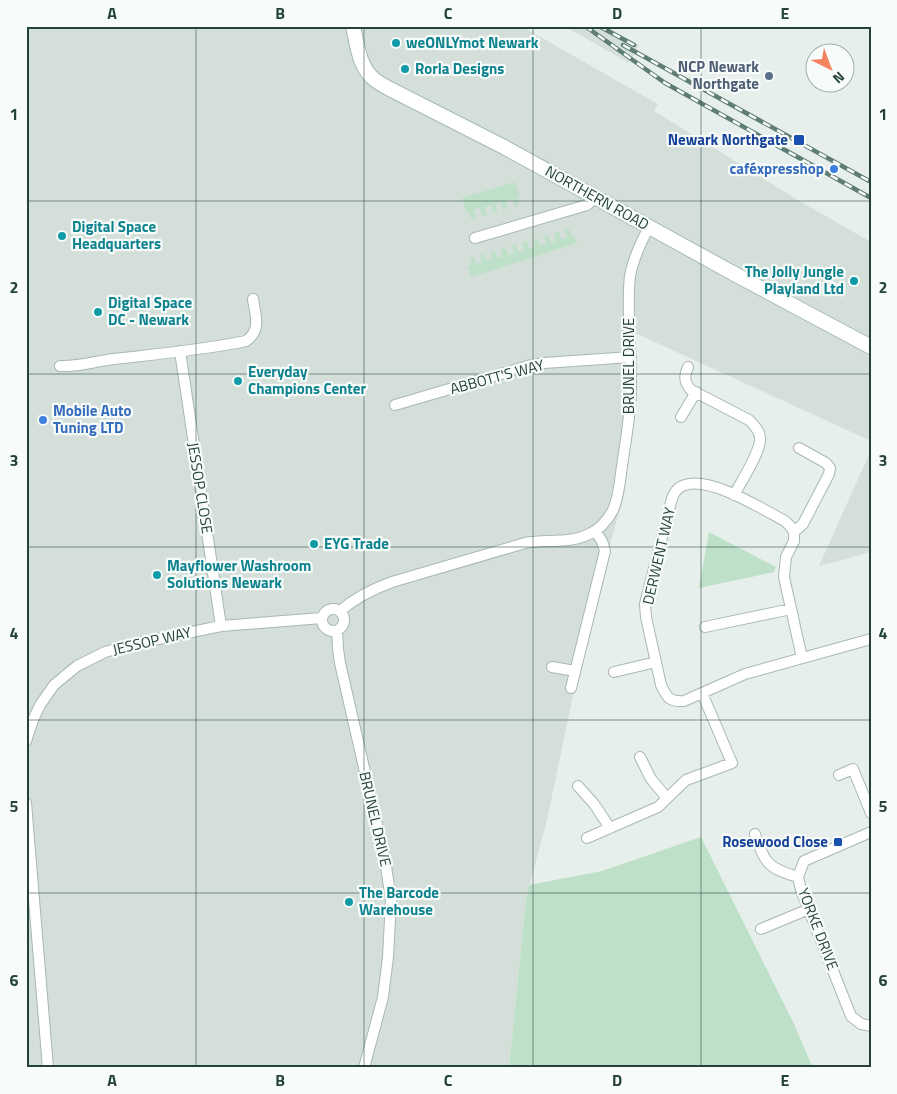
<svg xmlns="http://www.w3.org/2000/svg" width="897" height="1094" font-family="'Titillium Web',sans-serif">
<style>
.built{fill:#d4dfda}
.green{fill:#bfe0c8}
.lines{fill:none;stroke-linecap:round;stroke-linejoin:round}
.street-casing{stroke:#a8b8b2;stroke-width:12}
.secondary-casing{stroke:#a4bbb3;stroke-width:16}
.street{stroke:#fff;stroke-width:10}
.secondary{stroke:#fff;stroke-width:14}
.rail-casing{stroke:#5f7d75;stroke-width:4.5}
.rail{stroke:#f7fbf9;stroke-width:2.5;stroke-dasharray:8;stroke-linecap:butt}
.grid{fill:none;stroke:#24423a;stroke-width:1;stroke-opacity:0.55}
.culture-dot{fill:#0f9aa8;stroke:#f7fbf9;stroke-width:2}
.service-dot{fill:#5c6f8a;stroke:#f7fbf9;stroke-width:2}
.transit-dot{fill:#1a4fb4;stroke:#f7fbf9;stroke-width:2}
.shop-dot{fill:#3f7fe0;stroke:#f7fbf9;stroke-width:2}
.labels{text-anchor:middle;stroke-width:4.5;stroke-linejoin:round;paint-order:stroke}
.culture-label{font-size:15px;font-weight:bold;fill:#0d838f;stroke:#f7fbf9;text-anchor:start}
.service-label{font-size:15px;font-weight:bold;fill:#4e5e75;stroke:#f7fbf9;text-anchor:end}
.transit-label{font-size:15px;font-weight:bold;fill:#164399;stroke:#f7fbf9;text-anchor:end}
.shop-label{font-size:15px;font-weight:bold;fill:#366cbe;stroke:#f7fbf9;text-anchor:end}
.street-label{font-size:15px;fill:#24423a;stroke:#f7fbf9}
.neatline{fill:none;stroke:#24423a;stroke-width:2}
.grid-label{font-size:16px;text-anchor:middle;font-weight:bold;fill:#24423a}
</style>
<rect width="100%" height="100%" fill="#e6efeb"/>
<path class="built" d="M 26,26 L 521,26 L 658,104 L 654,111 L 798,200 L 871,242 L 871,441 L 635,333 L 624,495 L 589,619 L 547,820 L 526,898 L 509,1068 L 26,1068 Z
M 564,26 L 604,26 L 639,45 L 629,63 Z
M 871,450 L 871,552 L 819,566 Z"/>
<path class="green" d="M 515,182 L 520,197 L 516,198 L 519,205 L 514,206 L 512,199 L 506,201 L 508,208 L 503,210 L 501,202 L 495,204 L 497,211 L 493,213 L 491,205 L 485,207 L 487,215 L 482,216 L 479,208 L 474,210 L 476,218 L 471,219 L 469,212 L 466,212 L 462,198 Z
M 569,229 L 572,237 L 575,237 L 577,243 L 471,277 L 468,266 L 472,265 L 470,258 L 474,257 L 476,264 L 482,262 L 480,255 L 484,254 L 486,261 L 492,259 L 490,252 L 495,250 L 497,258 L 503,256 L 501,249 L 505,247 L 508,255 L 514,253 L 512,246 L 516,244 L 518,252 L 524,250 L 522,243 L 527,241 L 529,249 L 535,247 L 533,239 L 537,238 L 540,246 L 546,244 L 544,236 L 548,235 L 551,242 L 556,241 L 554,233 L 559,232 L 561,239 L 567,238 L 565,230 Z
M 709,532 L 776,567 L 774,572 L 699,588 Z
M 701,837 L 794,1024 L 813,1068 L 509,1068 L 526,898 L 529,885 L 602,871 Z"/>
<g class="lines">
<defs>
<path id="street" d="M 475,238 L 587,205 L 596,197
M 180,351 L 221,626
M 60,366 C 78,367 96,361 114,359 C 158,354 203,350 246,341 C 262,330 255,314 253,299
M 688,367 C 684,376 684,382 691,390 L 749,420 C 754,425 759,430 760,437 C 762,450 741,482 734,495
M 395,405 L 528,366 L 544,363 L 631,357
M 681,417 L 696,392
M 794,532 L 803,524 L 829,474 L 830,468 L 826,463 L 799,448
M322 620a11 11 0 1 1 22 0a11 11 0 1 1-22 0Z
M 340,611 C 355,598 373,589 392,582 L 525,543 C 546,539 570,544 589,534 C 599,530 608,520 613,510 C 619,497 620,480 622,466 C 626,437 632,408 631,379 C 631,360 630,341 629,322 C 629,307 628,291 630,276 C 633,259 641,242 649,227
M 705,627 L 791,609
M 337,630 L 338,649 L 340,663 L 385,859 L 391,901 L 388,957 L 383,997 L 364,1068
M 802,658 L 784,577 L 786,557 L 794,541 L 794,532 L 791,527 L 785,521 C 762,509 710,476 685,485 C 677,487 673,494 671,502 L 645,604 L 646,617 L 661,685 C 667,698 670,702 684,701 L 745,674 L 871,639
M 552,667 L 575,671
M 614,672 L 656,662
M 571,688 L 605,551 L 602,541 L 595,531
M 26,741 L 33,720 L 40,705 L 54,685 L 77,666 L 105,652 L 134,644 L 221,626 L 322,618
M 640,757 L 651,779 L 667,798
M 839,775 L 853,769 L 871,813
M 578,786 L 594,804 L 610,828
M 26,803 L 48,1068
M 871,832 L 804,861 L 798,877 L 801,890 L 851,1016 L 861,1024 L 871,1026
M 755,834 C 765,863 767,868 798,877
M 587,838 L 658,807 L 686,780 L 732,763 L 702,693
M 761,929 L 809,909"/>
<path id="secondary" d="M 353,26 C 357,44 359,68 375,80 C 379,83 384,86 388,88 L 504,147 L 740,277 L 871,347"/>
</defs>
<use href="#street" class="street-casing"/>
<use href="#secondary" class="secondary-casing"/>
<use href="#street" class="street"/>
<use href="#secondary" class="secondary"/>
<defs>
<path id="rail" d="M 585,26 L 665,83 L 871,198
M 599,26 L 634,45
M 623,45 L 871,182"/>
</defs>
<use href="#rail" class="rail-casing"/>
<use href="#rail" class="rail"/>
</g>
<path class="grid" d="M 196,26 L 196,1068M 364,26 L 364,1068M 533,26 L 533,1068M 701,26 L 701,1068M 26,201 L 871,201M 26,374 L 871,374M 26,547 L 871,547M 26,720 L 871,720M 26,893 L 871,893"/>
<g class="culture-dot">
<circle cx="396" cy="43" r="5"/>
<circle cx="405" cy="69" r="5"/>
<circle cx="62" cy="236" r="5"/>
<circle cx="854" cy="281" r="5"/>
<circle cx="98" cy="312" r="5"/>
<circle cx="238" cy="381" r="5"/>
<circle cx="314" cy="544" r="5"/>
<circle cx="157" cy="575" r="5"/>
<circle cx="349" cy="902" r="5"/>
</g>
<circle class="service-dot" cx="769" cy="76" r="5"/>
<g class="transit-dot">
<rect x="793" y="134" width="12" height="12" rx="2.5"/>
<rect x="833" y="837" width="10" height="10" rx="2.5"/>
</g>
<g class="shop-dot">
<circle cx="834" cy="169" r="5"/>
<circle cx="43" cy="420" r="5"/>
</g>
<g class="labels">
<g class="culture-label">
<text x="406" y="48">weONLYmot Newark</text>
<text x="415" y="74">Rorla Designs</text>
<text x="72" y="232">Digital Space<tspan x="72" dy="17">Headquarters</tspan></text>
<text x="844" y="277" text-anchor="end">The Jolly Jungle<tspan x="844" dy="17">Playland Ltd</tspan></text>
<text x="108" y="308">Digital Space<tspan x="108" dy="17">DC - Newark</tspan></text>
<text x="248" y="377">Everyday<tspan x="248" dy="17">Champions Center</tspan></text>
<text x="324" y="549">EYG Trade</text>
<text x="167" y="571">Mayflower Washroom<tspan x="167" dy="17">Solutions Newark</tspan></text>
<text x="359" y="898">The Barcode<tspan x="359" dy="17">Warehouse</tspan></text>
</g>
<g class="service-label">
<text x="759" y="72">NCP Newark<tspan x="759" dy="17">Northgate</tspan></text>
</g>
<g class="transit-label">
<text x="788" y="145">Newark Northgate</text>
<text x="828" y="847">Rosewood Close</text>
</g>
<g class="shop-label">
<text x="824" y="174">caféxpresshop</text>
<text x="53" y="416" text-anchor="start">Mobile Auto<tspan x="53" dy="17">Tuning LTD</tspan></text>
</g>
<g class="street-label">
<text transform="translate(597 198) rotate(29)" y="5">NORTHERN ROAD</text>
<text transform="translate(629 366) rotate(-90)" y="5">BRUNEL DRIVE</text>
<text transform="translate(497 377) rotate(-15)" y="5">ABBOTT'S WAY</text>
<text transform="translate(200 488) rotate(81)" y="5">JESSOP CLOSE</text>
<text transform="translate(659 556) rotate(-77)" y="5">DERWENT WAY</text>
<text transform="translate(152 641) rotate(-13)" y="5">JESSOP WAY</text>
<text transform="translate(375 819) rotate(77)" y="5">BRUNEL DRIVE</text>
<text transform="translate(818 929) rotate(69)" y="5">YORKE DRIVE</text>
</g>
</g>
<rect width="897" height="1094" fill="none" stroke="#f7fbf9" stroke-width="55"/>
<g transform="translate(830 68) rotate(138)"><circle r="24" fill="#f7fbf9" stroke="#a3b1ad"/>
<path d="M0-4L9 19L0 12L-9 19Z" fill="#f4845f"/>
<text y="-8" font-size="14" font-weight="bold" text-anchor="middle" fill="#24423a">N</text>
</g>
<rect x="28" y="28" width="842" height="1038" class="neatline"/>
<g class="grid-label">
<text x="112" y="19">A</text>
<text x="280" y="19">B</text>
<text x="448" y="19">C</text>
<text x="617" y="19">D</text>
<text x="785" y="19">E</text>
<text x="14" y="120">1</text>
<text x="883" y="120">1</text>
<text x="14" y="293">2</text>
<text x="883" y="293">2</text>
<text x="14" y="466">3</text>
<text x="883" y="466">3</text>
<text x="14" y="639">4</text>
<text x="883" y="639">4</text>
<text x="14" y="812">5</text>
<text x="883" y="812">5</text>
<text x="14" y="986">6</text>
<text x="883" y="986">6</text>
<text x="112" y="1086">A</text>
<text x="280" y="1086">B</text>
<text x="448" y="1086">C</text>
<text x="617" y="1086">D</text>
<text x="785" y="1086">E</text>
</g>
</svg>
